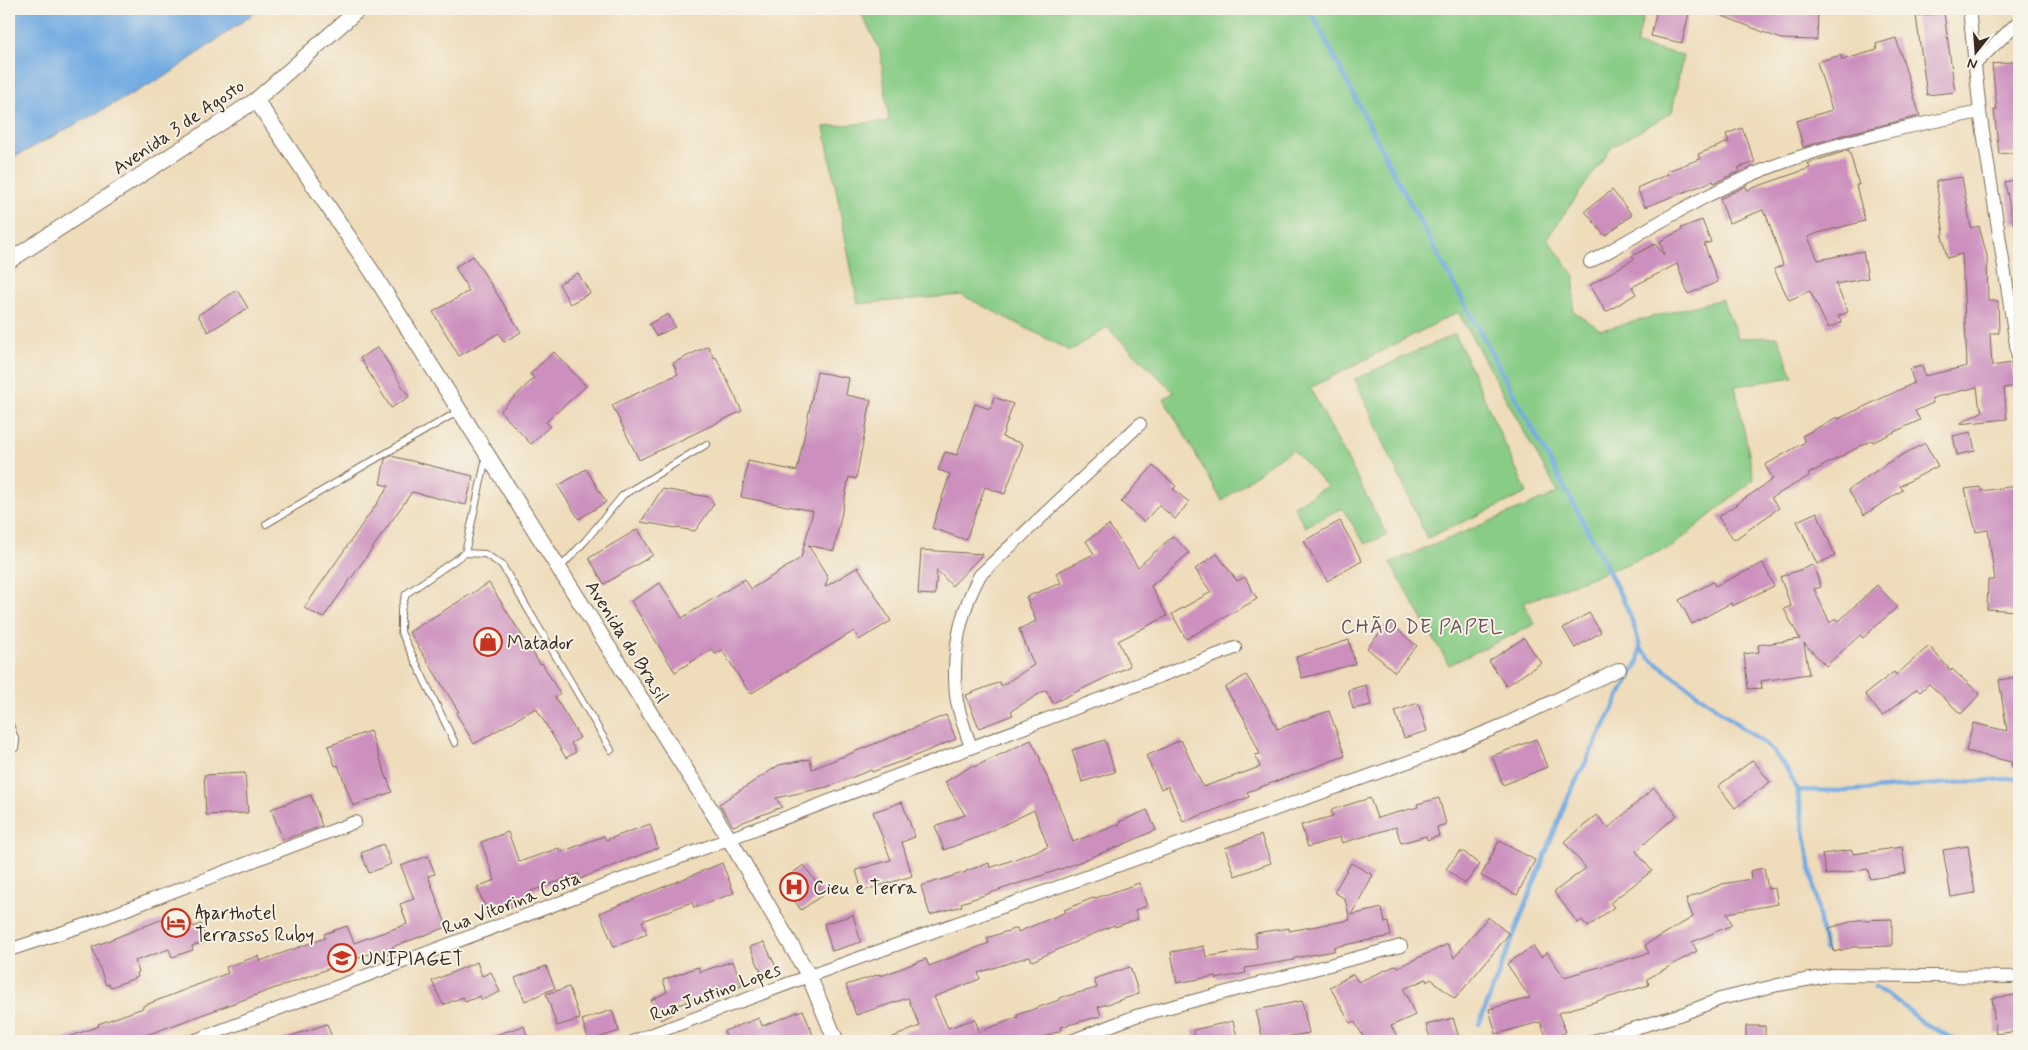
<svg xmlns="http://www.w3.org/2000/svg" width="2028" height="1050" font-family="Mynerve,sans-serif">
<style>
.green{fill:#88cc86;stroke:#627b52}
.water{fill:#72abe2;stroke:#566a80}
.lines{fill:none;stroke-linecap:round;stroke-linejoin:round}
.stream{stroke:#72abe2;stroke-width:4.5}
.building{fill:#cc8fbe}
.service-casing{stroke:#7a6855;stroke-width:8}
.minor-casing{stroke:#7a6855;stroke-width:14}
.tertiary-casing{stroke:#7a6855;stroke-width:17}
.service{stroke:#fff;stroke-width:6}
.minor{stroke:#fff;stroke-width:12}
.tertiary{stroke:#fff;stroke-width:15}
.labels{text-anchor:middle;stroke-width:4;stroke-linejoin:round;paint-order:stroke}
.street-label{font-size:19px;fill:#3b2a1e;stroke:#f7f3e8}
.poi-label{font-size:19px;fill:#3b2a1e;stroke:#f7f3e8;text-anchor:start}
.neighbourhood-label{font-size:20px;letter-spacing:1px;fill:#6e4d56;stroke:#f7f3e8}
</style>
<rect width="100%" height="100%" fill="#f7f3e8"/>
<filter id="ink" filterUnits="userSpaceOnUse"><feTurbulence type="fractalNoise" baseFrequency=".02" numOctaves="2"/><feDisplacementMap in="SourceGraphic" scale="10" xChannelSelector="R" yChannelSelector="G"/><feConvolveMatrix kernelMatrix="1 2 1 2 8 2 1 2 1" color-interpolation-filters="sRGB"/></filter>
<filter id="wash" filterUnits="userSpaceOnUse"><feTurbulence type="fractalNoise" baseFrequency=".0096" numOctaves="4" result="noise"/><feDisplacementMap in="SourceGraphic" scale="20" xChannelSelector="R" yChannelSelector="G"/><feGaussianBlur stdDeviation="1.12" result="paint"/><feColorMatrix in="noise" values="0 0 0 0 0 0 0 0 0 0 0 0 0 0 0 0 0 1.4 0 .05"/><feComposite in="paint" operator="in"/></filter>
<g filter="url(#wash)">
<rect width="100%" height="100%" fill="#eedcba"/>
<path class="green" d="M 859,9 L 1645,9 L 1636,45 L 1683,55 L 1672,112 L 1612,147 L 1547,238 L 1575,277 L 1573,311 L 1601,330 L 1722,299 L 1738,338 L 1778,337 L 1793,377 L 1735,386 L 1754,479 L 1672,547 L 1523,603 L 1535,624 L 1449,665 L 1390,563 L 1558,493 L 1458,312 L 1310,388 L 1387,535 L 1365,544 L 1342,508 L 1305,527 L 1294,506 L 1327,486 L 1293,450 L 1272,462 L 1222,501 L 1164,399 L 1174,392 L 1107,327 L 1070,351 L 962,295 L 858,304 L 824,127 L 889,121 L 880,50 Z
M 1455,334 L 1527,493 L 1427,538 L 1355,379 Z"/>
<path class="water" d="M 9,9 L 260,9 L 169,74 L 9,160 Z"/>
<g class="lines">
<path class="stream" d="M 1305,9 L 1313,16 L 1398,181 L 1593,540 L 1627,608 L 1636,632 L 1640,648 L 1651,659 L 1772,750 L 1787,769 L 1797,790 L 1825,950
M 1797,790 L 1845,791 L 2019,778
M 1875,987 L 1901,1004 L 1922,1022 L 1957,1041
M 1479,1024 L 1567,799 L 1624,687 L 1638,663 L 1640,648"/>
</g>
<g id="blocks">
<path class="building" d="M 1657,9 L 1690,9 L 1682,43 L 1651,36 Z
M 1705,9 L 1773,9 L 1772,10 L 1818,12 L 1817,40 L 1781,39 Z
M 1944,13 L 1955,92 L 1927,95 L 1916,16 Z
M 1896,38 L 1920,116 L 1846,134 L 1803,147 L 1796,121 L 1832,110 L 1817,62 L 1841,55 L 1842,60 L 1877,50 L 1876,44 Z
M 2019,61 L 2019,152 L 1999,154 L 1994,110 L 1997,110 L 1992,64 Z
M 1742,128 L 1755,162 L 1738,168 L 1740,171 L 1714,183 L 1713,181 L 1645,207 L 1637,188 L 1668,174 L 1667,171 L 1700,159 L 1698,154 L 1729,142 L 1726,134 Z
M 1849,150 L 1859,185 L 1856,185 L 1865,221 L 1818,233 L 1808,237 L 1818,260 L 1863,251 L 1868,278 L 1836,284 L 1848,312 L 1838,316 L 1842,322 L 1828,328 L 1810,291 L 1789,300 L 1774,269 L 1783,265 L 1766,214 L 1764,214 L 1763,210 L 1729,223 L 1720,199 L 1746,186 L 1747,190 L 1810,168 L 1808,163 Z
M 1962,177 L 1971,228 L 1979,226 L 1987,256 L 1988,301 L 1998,301 L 1999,333 L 1990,333 L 1992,366 L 2011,363 L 2012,367 L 2015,386 L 2004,388 L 2007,419 L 1959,424 L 1983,411 L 1979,403 L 1977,387 L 1932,398 L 1933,403 L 1915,411 L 1920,420 L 1873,442 L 1872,440 L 1808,474 L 1809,476 L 1771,498 L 1779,508 L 1734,540 L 1718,517 L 1773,479 L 1765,465 L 1805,442 L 1802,436 L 1837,417 L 1838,419 L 1914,383 L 1910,369 L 1922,366 L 1925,376 L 1967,366 L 1962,254 L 1947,258 L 1942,235 L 1944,234 L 1936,181 Z
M 2019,179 L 2019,223 L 2013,224 L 2005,182 Z
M 1612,190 L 1632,215 L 1605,236 L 1585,211 Z
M 1702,220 L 1711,242 L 1704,244 L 1718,282 L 1688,294 L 1677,264 L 1632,287 L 1636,294 L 1606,312 L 1590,285 L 1634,259 L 1632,256 L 1655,244 L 1664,255 L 1660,241 L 1682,230 L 1681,228 Z
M 473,256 L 521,332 L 504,342 L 499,333 L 459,356 L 433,312 L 469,291 L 455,267 Z
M 578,273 L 590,293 L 570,304 L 559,284 Z
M 237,290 L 248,308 L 208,332 L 198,315 Z
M 668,314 L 675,327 L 656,336 L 649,324 Z
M 708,346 L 714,358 L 716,357 L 742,411 L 639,460 L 612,405 L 678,374 L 673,363 Z
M 378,347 L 409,397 L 391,408 L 360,358 Z
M 554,352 L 586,386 L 546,422 L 550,426 L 531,444 L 500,411 L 534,378 L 530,374 Z
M 817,372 L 849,378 L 846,395 L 871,400 L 856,479 L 849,477 L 834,551 L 808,545 L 828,577 L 825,587 L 858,567 L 891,621 L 859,640 L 854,631 L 750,694 L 722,650 L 715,654 L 712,649 L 675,672 L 631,601 L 660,583 L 682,618 L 745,579 L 751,589 L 801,558 L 813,511 L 741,497 L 748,461 L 797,471 Z
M 994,397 L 1013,404 L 1002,437 L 1023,444 L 1005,494 L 985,487 L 966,540 L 932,528 L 950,474 L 938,470 L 945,452 L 957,455 L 975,404 L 990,409 Z
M 1971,432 L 1975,451 L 1957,455 L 1953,436 Z
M 1925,443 L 1938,466 L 1900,486 L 1903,490 L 1864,515 L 1848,490 L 1889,462 Z
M 391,456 L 473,476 L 466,505 L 412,492 L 323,618 L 304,608 L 389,486 L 380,484 L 385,459 Z
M 1153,466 L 1176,486 L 1173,489 L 1189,502 L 1175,519 L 1159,505 L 1144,522 L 1121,502 Z
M 586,469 L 606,502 L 579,519 L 558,486 Z
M 2016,486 L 2019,514 L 2019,521 L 2015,521 L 2019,552 L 2017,611 L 1987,609 L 1988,580 L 1995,580 L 1988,530 L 1976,532 L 1965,489 L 1980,487 L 1981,491 Z
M 662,489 L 709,497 L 714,504 L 695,531 L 641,522 Z
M 1817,512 L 1835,556 L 1817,564 L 1797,521 Z
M 1340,521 L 1362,561 L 1327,581 L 1304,541 Z
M 1109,525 L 1138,567 L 1173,536 L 1189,553 L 1151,586 L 1167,616 L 1118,641 L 1130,666 L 1053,703 L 1046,690 L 1011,711 L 1013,715 L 979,728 L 966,695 L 1000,682 L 1001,686 L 1034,665 L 1019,629 L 1036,621 L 1026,597 L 1061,583 L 1056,573 L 1094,554 L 1086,541 Z
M 638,529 L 653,555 L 604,584 L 589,558 Z
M 921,550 L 983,554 L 952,586 L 937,570 L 935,595 L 918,594 Z
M 1217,554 L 1237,581 L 1245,577 L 1257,599 L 1186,639 L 1172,614 L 1211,592 L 1195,569 Z
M 1763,563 L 1774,586 L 1732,606 L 1731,603 L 1692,624 L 1679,600 L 1713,582 L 1715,586 Z
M 1813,565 L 1821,587 L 1814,589 L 1830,623 L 1836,618 L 1839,621 L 1877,585 L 1897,607 L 1863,638 L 1860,635 L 1826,666 L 1804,643 L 1809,674 L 1761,681 L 1762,688 L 1748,689 L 1744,654 L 1759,652 L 1758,645 L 1800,639 L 1784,609 L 1791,606 L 1780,577 Z
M 489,583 L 540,664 L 542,663 L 560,694 L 555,697 L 580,738 L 571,743 L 576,752 L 566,758 L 536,708 L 474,744 L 456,713 L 459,712 L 409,632 Z
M 1589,613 L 1601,632 L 1575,648 L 1563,628 Z
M 1389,622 L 1417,646 L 1395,672 L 1367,648 Z
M 1524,638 L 1541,663 L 1506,686 L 1489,661 Z
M 1349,640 L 1355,664 L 1302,678 L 1296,657 Z
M 1929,646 L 1951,671 L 1952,669 L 1980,694 L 1961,714 L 1929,684 L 1920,692 L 1917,689 L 1882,716 L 1865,694 L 1894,672 L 1896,675 Z
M 1246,675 L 1268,709 L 1277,729 L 1329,711 L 1345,756 L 1247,792 L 1249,797 L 1183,822 L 1168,786 L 1161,789 L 1146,756 L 1181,740 L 1203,787 L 1260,767 L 1255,755 L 1260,754 L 1244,718 L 1225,688 Z
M 2019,677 L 2019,767 L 2012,767 L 2011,762 L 1966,751 L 1973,723 L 2007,731 L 1999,680 Z
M 1366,685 L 1371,705 L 1353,709 L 1348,690 Z
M 1418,703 L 1427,731 L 1404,738 L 1395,711 Z
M 946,715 L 956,739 L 905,760 L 872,772 L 871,770 L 827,787 L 776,798 L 782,807 L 733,826 L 719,804 L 779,765 L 810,759 L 812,769 Z
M 370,731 L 392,792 L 353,806 L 338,765 L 335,766 L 328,746 Z
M 1536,739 L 1547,767 L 1503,785 L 1492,756 Z
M 1031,740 L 1041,760 L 1040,761 L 1056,797 L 1073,842 L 1120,824 L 1119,822 L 1147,810 L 1156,830 L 1120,846 L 1061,869 L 961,903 L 962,906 L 930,915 L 921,886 L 966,872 L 966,871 L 989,863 L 990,868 L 1048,847 L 1034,810 L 981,836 L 944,850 L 935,826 L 965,815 L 945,782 L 973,765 L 974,767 Z
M 1105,740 L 1115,772 L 1082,782 L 1072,750 Z
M 1753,760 L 1770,782 L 1735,808 L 1718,786 Z
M 245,773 L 248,813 L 206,815 L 204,775 Z
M 1654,788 L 1677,815 L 1636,851 L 1652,871 L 1610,903 L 1614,907 L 1588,927 L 1582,920 L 1578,923 L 1554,892 L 1586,868 L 1564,842 L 1597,815 L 1608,828 Z
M 311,795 L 322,826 L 283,840 L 271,809 Z
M 1370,798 L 1377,818 L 1418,807 L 1417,804 L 1439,798 L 1446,824 L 1437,827 L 1439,836 L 1427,840 L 1426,836 L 1401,843 L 1396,827 L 1342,843 L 1340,837 L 1308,847 L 1301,825 L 1333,816 L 1331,810 Z
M 902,802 L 915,837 L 902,842 L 912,876 L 862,891 L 856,870 L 891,860 L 873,812 Z
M 650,824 L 658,848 L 580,879 L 579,874 L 531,891 L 533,899 L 488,915 L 477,887 L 495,880 L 481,842 L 508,832 L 519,862 L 559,848 L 561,852 L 604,836 L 606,840 Z
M 1261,835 L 1271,863 L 1235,876 L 1225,848 Z
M 1499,841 L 1535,860 L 1517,895 L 1481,876 Z
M 383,844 L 391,864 L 369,873 L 361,853 Z
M 1968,846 L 1975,893 L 1951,897 L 1943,850 Z
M 1902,847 L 1906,873 L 1870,879 L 1868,869 L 1826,875 L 1822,854 L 1852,850 L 1853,854 Z
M 1459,852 L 1464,852 L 1480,865 L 1465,884 L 1446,869 Z
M 428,856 L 435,874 L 428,876 L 447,927 L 392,947 L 394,952 L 372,961 L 369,954 L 130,1041 L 61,1041 L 61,1040 L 99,1026 L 98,1024 L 143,1008 L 143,1006 L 228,973 L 226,967 L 258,956 L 260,961 L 325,938 L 324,934 L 347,926 L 354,943 L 407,924 L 400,904 L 414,899 L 401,866 Z
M 722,863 L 734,893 L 694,908 L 692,902 L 642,921 L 647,934 L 614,947 L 600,913 Z
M 1351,863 L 1373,875 L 1351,915 L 1382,908 L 1385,923 L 1388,922 L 1391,936 L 1334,947 L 1334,951 L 1294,958 L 1294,960 L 1245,968 L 1246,973 L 1216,979 L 1216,976 L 1177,983 L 1171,952 L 1204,946 L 1206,957 L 1257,948 L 1255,933 L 1289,928 L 1289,931 L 1350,920 L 1345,899 L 1334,892 Z
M 804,865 L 824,894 L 801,910 L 781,881 Z
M 1764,868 L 1768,889 L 1775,888 L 1778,904 L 1727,913 L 1732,925 L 1692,942 L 1697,951 L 1647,979 L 1649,985 L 1558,1013 L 1566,1032 L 1548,1040 L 1540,1022 L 1496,1034 L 1489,1009 L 1530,998 L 1507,964 L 1533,946 L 1541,957 L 1547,952 L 1564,977 L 1649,953 L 1645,945 L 1693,917 L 1686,899 L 1722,884 L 1751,879 L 1750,871 Z
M 1139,883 L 1147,906 L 1135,910 L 1138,919 L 1115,927 L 1114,925 L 1032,961 L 1030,956 L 978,973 L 980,979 L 934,997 L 948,1028 L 975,1019 L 979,1032 L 1018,1017 L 1017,1015 L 1059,1000 L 1059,998 L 1097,988 L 1094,979 L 1130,967 L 1139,994 L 1098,1007 L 1101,1016 L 1061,1027 L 1062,1030 L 1034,1041 L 884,1041 L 920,1026 L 908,998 L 856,1015 L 846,985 L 880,974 L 881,976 L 926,959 L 929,966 L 989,943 L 987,938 L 1017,928 L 1018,932 L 1066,912 L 1064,910 L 1095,897 L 1096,898 Z
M 853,915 L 861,942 L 832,951 L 824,924 Z
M 1488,917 L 1509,934 L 1455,999 L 1431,979 L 1427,982 L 1426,979 L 1404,989 L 1415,1015 L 1391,1026 L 1400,1041 L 1366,1041 L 1354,1021 L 1350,1023 L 1330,987 L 1353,974 L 1358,982 L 1397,965 L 1398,967 L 1448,944 L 1454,958 Z
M 163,919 L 166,927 L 191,920 L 193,927 L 201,924 L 207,941 L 192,946 L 193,950 L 172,957 L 169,949 L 135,961 L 139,972 L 137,973 L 138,977 L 111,987 L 109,984 L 106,985 L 92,947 Z
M 1892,919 L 1892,946 L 1853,947 L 1834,952 L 1829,928 L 1857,920 Z
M 764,942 L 776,967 L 762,974 L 750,947 Z
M 733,961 L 742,986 L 712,995 L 711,993 L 670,1008 L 673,1014 L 661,1020 L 651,1000 L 667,992 L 663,980 L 698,967 L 700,972 Z
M 477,962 L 482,976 L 491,972 L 500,992 L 482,1000 L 480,996 L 465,1002 L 463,997 L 443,1005 L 432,981 Z
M 546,966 L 555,988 L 525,1001 L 515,978 Z
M 569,987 L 580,1019 L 557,1026 L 546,994 Z
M 2017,995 L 2019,1031 L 1996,1034 L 1992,998 Z
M 1302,1001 L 1309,1033 L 1263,1041 L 1256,1010 Z
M 612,1010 L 619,1031 L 589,1041 L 582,1020 Z
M 803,1010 L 813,1035 L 796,1041 L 728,1041 L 724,1031 L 759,1018 L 762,1026 Z
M 1453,1018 L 1460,1041 L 1431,1041 L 1426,1025 Z
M 1233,1021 L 1238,1041 L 1195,1041 L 1193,1030 Z
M 327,1024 L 333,1041 L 283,1041 L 282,1039 Z
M 524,1026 L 529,1041 L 486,1041 L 486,1038 Z
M 1746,1026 L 1765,1026 L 1765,1041 L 1746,1041 Z"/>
</g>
</g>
<g filter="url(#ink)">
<use href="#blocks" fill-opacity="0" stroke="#7a6855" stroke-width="1"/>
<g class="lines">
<defs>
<path id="service" d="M 266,524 L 367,464 L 459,411
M 465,553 L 486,458
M 559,569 L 586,540 L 623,495 L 707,444
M 9,722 L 16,741 L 15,748 L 9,753
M 455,743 L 401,632 L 401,610 L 406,594 L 465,553 L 485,554 L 502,565 L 611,750"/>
<path id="minor" d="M 1969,9 L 1980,112 L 2019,364
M 1975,64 L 2019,21
M 1590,262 C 1649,229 1708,191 1771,167 C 1839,141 1909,126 1980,112
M 971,748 C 966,731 958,713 956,695 C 952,653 960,612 980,575 L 1140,424
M 9,950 L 88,924 L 355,822
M 193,1041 L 1235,648
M 634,1041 L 809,976 L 1447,748 L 1505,724 L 1620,669
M 1071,1041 L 1136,1016 L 1401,946
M 1593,1041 L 1685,1013 L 1720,999 L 1778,985 L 1833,975 L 2019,977"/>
<path id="tertiary" d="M 256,100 L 371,270 L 730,840 L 809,976 L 836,1041
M 9,261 L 256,100 L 359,9"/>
</defs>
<use href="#service" class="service-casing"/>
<use href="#minor" class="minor-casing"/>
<use href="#tertiary" class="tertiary-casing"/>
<use href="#service" class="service"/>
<use href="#minor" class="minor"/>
<use href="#tertiary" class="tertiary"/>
</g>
</g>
<defs>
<symbol id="shop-ring" viewBox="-11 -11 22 22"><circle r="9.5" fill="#f7f3e8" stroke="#c8321e" stroke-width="1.5"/><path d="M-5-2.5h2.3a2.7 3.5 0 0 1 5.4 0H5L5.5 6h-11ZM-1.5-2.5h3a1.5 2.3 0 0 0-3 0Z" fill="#c8321e"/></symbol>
<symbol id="hospital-ring" viewBox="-11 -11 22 22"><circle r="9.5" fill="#f7f3e8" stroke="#c8321e" stroke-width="1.5"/><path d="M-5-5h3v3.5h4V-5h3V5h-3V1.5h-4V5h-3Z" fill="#c8321e"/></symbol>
<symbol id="hotel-ring" viewBox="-11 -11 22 22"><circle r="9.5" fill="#f7f3e8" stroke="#c8321e" stroke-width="1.5"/><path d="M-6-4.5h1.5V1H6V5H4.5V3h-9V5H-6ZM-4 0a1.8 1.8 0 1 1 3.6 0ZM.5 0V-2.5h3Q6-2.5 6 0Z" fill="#c8321e"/></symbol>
<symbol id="school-ring" viewBox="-11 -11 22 22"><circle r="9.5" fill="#f7f3e8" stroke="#c8321e" stroke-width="1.5"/><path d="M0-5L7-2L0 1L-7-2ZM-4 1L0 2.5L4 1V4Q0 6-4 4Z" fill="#c8321e"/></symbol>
</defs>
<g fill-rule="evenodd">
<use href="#shop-ring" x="472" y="626" width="32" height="32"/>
<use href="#hospital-ring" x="778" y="871" width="32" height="32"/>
<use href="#hotel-ring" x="160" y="907" width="32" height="32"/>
<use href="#school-ring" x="326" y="942" width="32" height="32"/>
</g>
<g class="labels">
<g class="street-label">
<text transform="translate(178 126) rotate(-34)" y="7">Avenida 3 de Agosto</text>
<text transform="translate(628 641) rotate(58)" y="7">Avenida do Brasil</text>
<text transform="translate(511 902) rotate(-21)" y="7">Rua Vitorina Costa</text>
<text transform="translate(715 991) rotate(-20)" y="7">Rua Justino Lopes</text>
</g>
<g class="poi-label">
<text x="507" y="649">Matador</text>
<text x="813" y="894">Cieu e Terra</text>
<text x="195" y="919">Aparthotel<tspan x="195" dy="22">Terrassos Ruby</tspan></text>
<text x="361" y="965">UNIPIAGET</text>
</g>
<g class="neighbourhood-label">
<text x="1422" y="633">CHÃO DE PAPEL</text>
</g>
</g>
<rect width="2028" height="1050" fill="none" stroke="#f7f3e8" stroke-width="30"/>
<g transform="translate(1976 52) rotate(197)" stroke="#f7f3e8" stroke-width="4" paint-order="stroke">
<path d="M0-4L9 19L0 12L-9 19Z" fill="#3b2a1e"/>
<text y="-8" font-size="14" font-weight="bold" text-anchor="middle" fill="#3b2a1e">N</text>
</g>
</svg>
